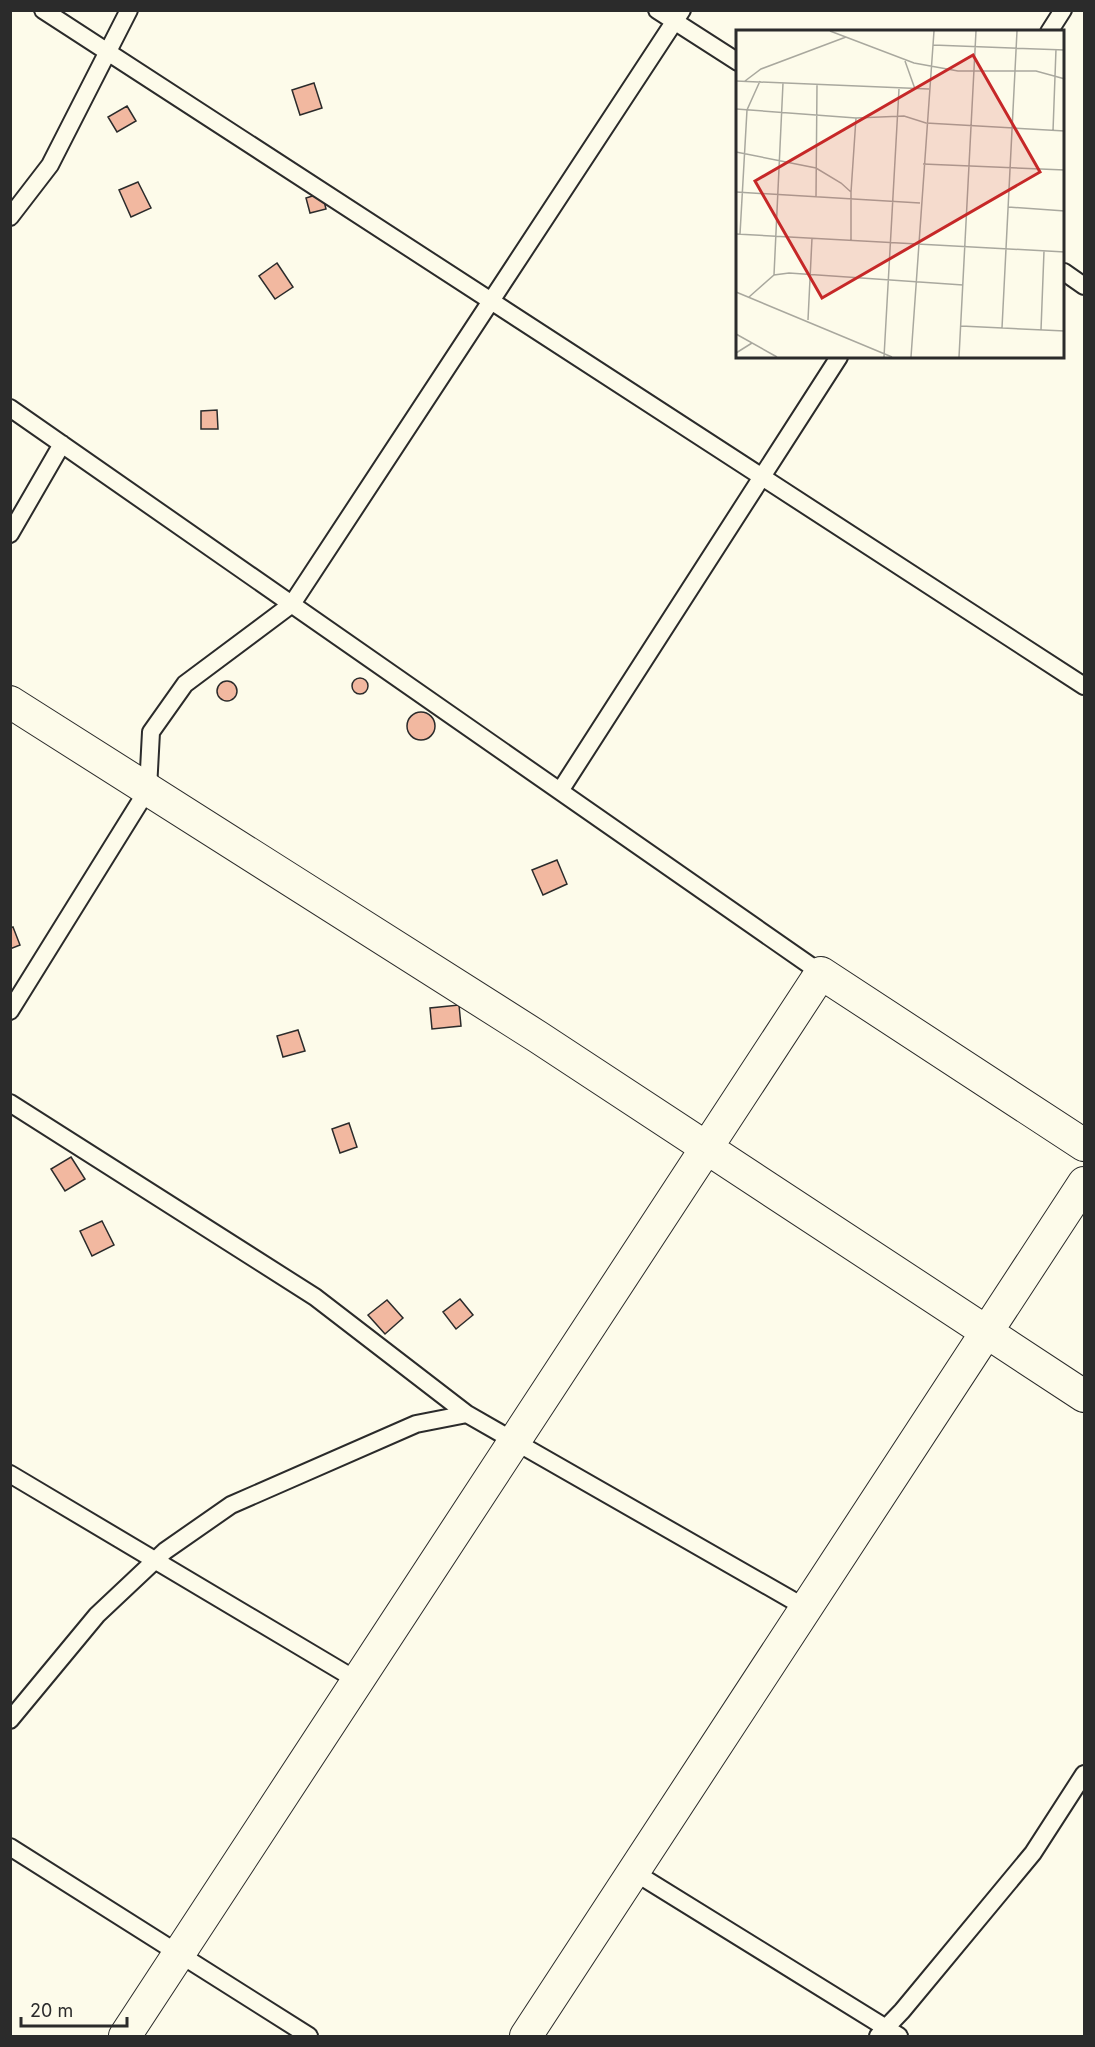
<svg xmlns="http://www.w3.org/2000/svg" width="1095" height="2047" font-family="Inter,sans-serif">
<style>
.building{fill:#f2b8a0;stroke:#2b2b2b;stroke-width:1.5}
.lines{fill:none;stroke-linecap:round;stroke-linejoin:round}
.lane-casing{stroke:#2b2b2b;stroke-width:20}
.street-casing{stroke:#2b2b2b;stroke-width:34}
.lane{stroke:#fdfbea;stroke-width:16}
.street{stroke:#fdfbea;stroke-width:32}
.inset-road{fill:none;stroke:#a9a89e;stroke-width:1.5}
.view{fill:#c62828;fill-opacity:0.15;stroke:#c62828;stroke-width:3}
.inset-edge{fill:none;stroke:#2b2b2b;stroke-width:3}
</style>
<rect width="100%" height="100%" fill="#fdfbea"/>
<path class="building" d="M 314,83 L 322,108 L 300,115 L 292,90 Z
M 127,106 L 136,121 L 117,132 L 108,117 Z
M 138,182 L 151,208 L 131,217 L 119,190 Z
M 322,193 L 326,209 L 310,213 L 306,198 Z
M 277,263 L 293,287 L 275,299 L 259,276 Z
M 217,410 L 218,429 L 201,429 L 201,411 Z
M352 686a8 8 0 1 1 16 0a8 8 0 1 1-16 0Z
M217 691a10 10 0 1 1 20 0a10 10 0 1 1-20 0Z
M407 726a14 14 0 1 1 28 0a14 14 0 1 1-28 0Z
M 557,860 L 567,884 L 543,895 L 532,870 Z
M 13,927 L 20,945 L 10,949 L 10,928 Z
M 459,1005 L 461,1026 L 432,1029 L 430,1008 Z
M 298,1030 L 305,1051 L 283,1057 L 277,1036 Z
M 349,1123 L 357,1147 L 340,1153 L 332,1129 Z
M 71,1157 L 85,1179 L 65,1191 L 51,1169 Z
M 102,1221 L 114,1245 L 92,1256 L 80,1231 Z
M 460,1299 L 473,1315 L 456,1329 L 443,1312 Z
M 387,1300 L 403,1318 L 385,1334 L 368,1315 Z"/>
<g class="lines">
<defs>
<path id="lane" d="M 43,10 L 1084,686
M 657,10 L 738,62
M 1049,32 L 1063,10
M 10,217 L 50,165 L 129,10
M 1064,272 L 1084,286
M 10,408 L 821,973
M 10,534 L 62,444
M 560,791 L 839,357
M 10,1011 L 148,789 L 151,732 L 185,684 L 292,604 L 682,10
M 10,1103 L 315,1297 L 467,1414
M 10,1474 L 358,1681
M 10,1720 L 97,1615 L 165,1551 L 231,1505 L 416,1424 L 467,1414 L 806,1608
M 10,1847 L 309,2036
M 634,1872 L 899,2036
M 878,2036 L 902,2011 L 1033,1853 L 1084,1774"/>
<path id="street" d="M 10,702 L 538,1037 L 1084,1396
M 125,2036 L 821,973 L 1084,1145
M 526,2036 L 1084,1183"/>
</defs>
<use href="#lane" class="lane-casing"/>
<use href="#street" class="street-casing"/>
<use href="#lane" class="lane"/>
<use href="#street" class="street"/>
</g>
<g transform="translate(736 30)">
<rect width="328" height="328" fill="#fdfbea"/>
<path class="inset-road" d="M 94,1 L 178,33 L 222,41 L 300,41 L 329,49M 197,15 L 329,20M 169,31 L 179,59M 0,51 L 193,59M 9,51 L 25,39 L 110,7M 0,79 L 120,88 L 168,86 L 190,93 L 329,101M 317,101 L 320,19M 0,122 L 80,138 L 105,153 L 115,162 L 115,210M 187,134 L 329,140M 0,162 L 184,173M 115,162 L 120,88M 80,167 L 81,55M 272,177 L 329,181M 0,204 L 329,222M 4,204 L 11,80 L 24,51M 38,245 L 47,53M 0,262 L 156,327M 13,267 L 38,245 L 53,243 L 227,255M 72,290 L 76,208M 225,296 L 329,301M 266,298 L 281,1M 305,300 L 308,221M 0,304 L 41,327M 0,323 L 16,313M 148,327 L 163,59M 175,327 L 198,1M 223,327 L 240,1"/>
<path class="view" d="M 237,25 L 304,142 L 86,268 L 19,151 Z"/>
<rect width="328" height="328" class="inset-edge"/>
</g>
<rect width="1095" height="2047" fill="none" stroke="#2b2b2b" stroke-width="24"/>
<path d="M21 2017v9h106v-9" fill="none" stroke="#2b2b2b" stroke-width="3"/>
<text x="30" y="2017" font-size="18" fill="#2b2b2b" stroke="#fdfbea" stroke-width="4.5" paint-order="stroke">20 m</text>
</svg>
